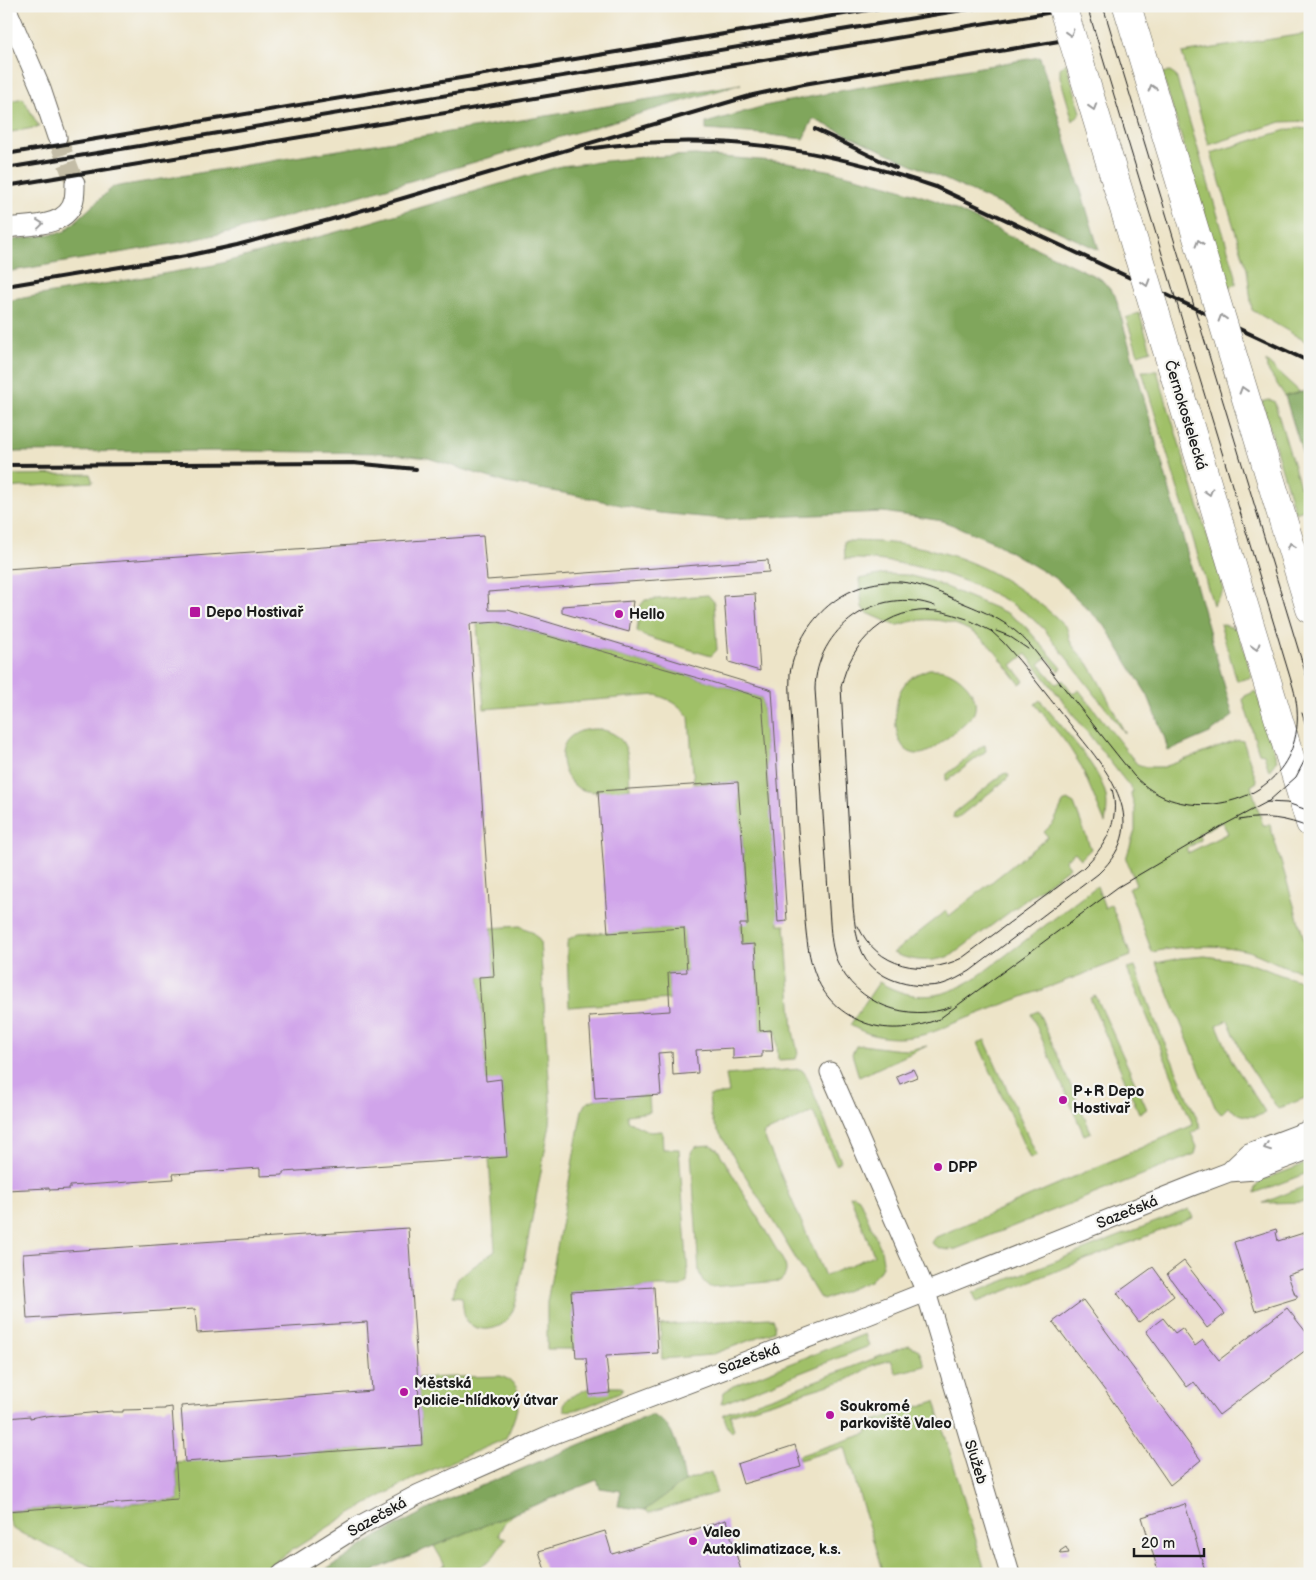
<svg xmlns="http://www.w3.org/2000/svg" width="1316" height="1580" font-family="'Balsamiq Sans',sans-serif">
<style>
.green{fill:#a0c068;stroke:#5e6e42;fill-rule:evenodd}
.forest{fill:#80a65c;stroke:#4e613c}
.building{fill:#d0a4ea}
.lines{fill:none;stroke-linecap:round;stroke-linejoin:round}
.minor-tunnel{stroke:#c3bca6;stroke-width:19;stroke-dasharray:19 9;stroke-linecap:butt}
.minor-casing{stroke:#656258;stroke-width:21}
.secondary-casing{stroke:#656258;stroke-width:29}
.minor{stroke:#fff;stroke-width:19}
.secondary{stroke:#fff;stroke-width:28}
.tram{stroke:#1c1c1c;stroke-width:1}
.rail{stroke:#1c1c1c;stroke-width:4}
.secondary-bridge-casing{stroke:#656258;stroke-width:29;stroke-linecap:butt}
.secondary-bridge{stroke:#fff;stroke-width:28}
.oneway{stroke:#999}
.poi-dot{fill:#b5179e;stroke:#f6f6f2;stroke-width:2}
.labels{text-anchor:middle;stroke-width:4.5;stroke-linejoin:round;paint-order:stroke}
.street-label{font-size:15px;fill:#1c1c1c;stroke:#f6f6f2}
.poi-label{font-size:15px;font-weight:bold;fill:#1c1c1c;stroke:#f6f6f2;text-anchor:start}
</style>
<rect width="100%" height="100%" fill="#f6f6f2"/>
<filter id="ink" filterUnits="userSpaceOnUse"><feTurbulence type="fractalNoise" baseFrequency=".02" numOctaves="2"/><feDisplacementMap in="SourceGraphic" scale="10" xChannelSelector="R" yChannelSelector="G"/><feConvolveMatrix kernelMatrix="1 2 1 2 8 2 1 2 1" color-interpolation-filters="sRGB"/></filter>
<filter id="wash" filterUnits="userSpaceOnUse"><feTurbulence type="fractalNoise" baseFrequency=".0096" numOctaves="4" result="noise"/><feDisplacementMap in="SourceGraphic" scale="20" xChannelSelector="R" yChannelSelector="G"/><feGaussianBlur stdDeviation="1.12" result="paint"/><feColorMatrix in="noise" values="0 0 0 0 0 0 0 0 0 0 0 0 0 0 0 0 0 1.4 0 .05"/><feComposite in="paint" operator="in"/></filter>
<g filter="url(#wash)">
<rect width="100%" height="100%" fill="#ede4c8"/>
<path class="green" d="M 1304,34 L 1310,34 L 1310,121 L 1281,122 L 1209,145 L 1182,53 Z
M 1066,63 L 1081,112 L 1073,121 L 1060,77 L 1060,68 Z
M 1170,72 L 1176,76 L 1236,276 L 1236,284 L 1227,289 L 1162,73 Z
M 23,98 L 39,127 L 6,133 L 6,102 Z
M 1297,128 L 1310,129 L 1310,344 L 1252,310 L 1247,269 L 1211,153 L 1286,130 Z
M 1139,313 L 1151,350 L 1138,354 L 1126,318 Z
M 1266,361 L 1300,392 L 1285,396 L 1267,369 Z
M 1142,371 L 1157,371 L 1224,590 L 1213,605 Z
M 1269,400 L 1274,401 L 1307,509 L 1295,513 L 1262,402 Z
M 90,474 L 93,482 L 6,488 L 6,475 Z
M 844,541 C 914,541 967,552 1025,593 C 1039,603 1054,614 1066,627 C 1069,631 1068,637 1070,641 C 1074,650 1084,657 1089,665 C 1103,687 1113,710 1125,733 L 1044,629 C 999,584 908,557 845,559 Z
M 884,574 L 907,575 L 931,581 L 1007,613 L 1024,625 L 1062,668 L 1058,671 L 1047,657 L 1039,664 L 1056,684 L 1063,680 L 1073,694 L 1079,690 L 1137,764 L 1146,767 L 1164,767 L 1239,740 L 1243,741 L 1257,782 L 1251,786 L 1263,825 L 1270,825 L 1310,959 L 1310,970 C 1289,973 1268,957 1248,951 C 1216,943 1184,946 1152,952 L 1129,889 L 1136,884 L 1126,859 L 1135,830 L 1135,809 L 1131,794 L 1133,791 L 1026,654 L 1012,665 L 1024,681 L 1020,684 C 1009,671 1000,656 988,644 C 964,621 927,613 897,626 L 865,612 L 862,607 L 859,579 ZM 1222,822 L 1228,833 L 1188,853 L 1186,849 L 1201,840 L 1198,834 Z
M 708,595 L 714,602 L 717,650 L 711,656 L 644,636 L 637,631 L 640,606 L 645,600 Z
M 498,622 L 705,680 L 762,698 L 779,925 L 785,925 L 793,1031 L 798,1053 L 796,1059 L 778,1060 L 776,1030 L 760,1031 L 755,944 L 741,945 L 740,924 L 748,923 L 738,782 L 694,784 L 689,717 C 680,705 671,700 656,695 L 484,709 L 477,624 Z
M 1220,624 L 1238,629 L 1252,677 L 1237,681 Z
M 929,669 C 934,669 940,669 944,670 C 960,674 981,695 974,713 C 970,720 935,749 927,752 C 923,754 916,755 912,753 C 891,747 892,699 904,685 C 910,676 919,673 929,669 Z
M 1256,691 L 1277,760 L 1269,771 L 1264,754 L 1259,753 L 1258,750 L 1243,700 L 1245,696 Z
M 1040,700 C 1058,723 1097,764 1105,792 C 1108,802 1107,813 1105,823 L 1081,766 L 1067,744 L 1035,704 Z
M 598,729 C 633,734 628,761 630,789 C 615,790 594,795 580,789 C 563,781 555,751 569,738 C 578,730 587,729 598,729 Z
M 985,745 L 986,751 L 948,780 L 946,780 L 946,775 L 982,746 Z
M 1007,773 L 1009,776 L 1007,779 L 956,819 L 953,818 L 954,813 L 1003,774 Z
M 1067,800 L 1074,804 L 1091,849 L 1081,859 L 1075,852 L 1065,860 L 1070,867 L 952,955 C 933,963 913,962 893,953 L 946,911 L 949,916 L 1048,837 L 1044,832 L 1054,822 L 1063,803 Z
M 1097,886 L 1105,908 L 1111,904 L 1131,956 L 954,1023 C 921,1040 883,1045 850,1025 L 879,982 C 915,1003 943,999 977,977 Z
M 520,926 L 532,932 L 540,941 L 551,1110 L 550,1124 L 517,1298 C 515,1306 512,1314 507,1320 C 498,1331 476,1333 467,1321 C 463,1315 463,1305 462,1297 L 453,1296 L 456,1282 L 460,1276 L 495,1251 L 489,1158 L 507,1156 L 501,1080 L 486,1081 L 479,977 L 494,976 L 491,928 Z
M 684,928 L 687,972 L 668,973 L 670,999 L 569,1007 L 567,950 L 567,943 L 569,939 L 578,934 Z
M 1205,956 C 1218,958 1231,959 1245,962 C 1266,968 1287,980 1310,982 L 1310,1096 L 1278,1109 L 1244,1058 L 1228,1020 L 1217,1025 L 1232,1061 L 1266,1113 C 1251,1119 1241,1117 1228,1107 L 1221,1114 L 1215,1107 L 1156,963 L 1181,958 Z
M 1135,967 L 1157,1025 L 1201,1128 L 1191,1133 L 1197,1147 L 1195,1154 L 956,1249 C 946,1251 939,1249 931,1243 L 934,1238 L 1193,1125 L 1127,969 Z
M 1096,996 L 1147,1109 L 1139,1113 L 1090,998 Z
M 1038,1011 L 1091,1132 L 1084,1135 L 1031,1014 Z
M 985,1040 L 1037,1156 L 1030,1159 L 978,1043 Z
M 862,1045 L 892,1049 L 908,1050 L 927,1046 L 859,1077 L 852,1054 L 856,1046 Z
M 800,1069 L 803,1071 L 807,1077 L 841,1161 L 836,1165 L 813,1112 L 763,1134 L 825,1276 L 874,1255 L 850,1196 L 854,1195 L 859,1198 L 881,1249 L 883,1261 L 882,1266 L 878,1273 L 870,1281 L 823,1300 L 819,1297 L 714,1124 L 711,1116 L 709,1096 L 729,1093 L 726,1075 Z
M 649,1096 L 650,1112 L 627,1115 L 627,1121 L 650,1132 L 662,1131 L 663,1149 L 679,1149 L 688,1274 L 687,1283 L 681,1287 L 654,1287 L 572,1292 L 575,1349 L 547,1349 L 547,1302 L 582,1110 L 585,1104 L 595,1099 Z
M 711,1145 L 718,1150 L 785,1264 C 787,1271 786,1276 780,1281 L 710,1287 L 703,1282 L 699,1272 L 691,1153 C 694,1144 703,1146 711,1145 Z
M 1310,1162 L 1310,1172 L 1255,1193 L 1256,1186 L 1260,1181 Z
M 1310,1184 L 1310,1202 L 1263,1203 Z
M 1189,1209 L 1193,1218 L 977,1302 L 973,1293 Z
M 769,1318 L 773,1319 L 775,1323 L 774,1331 L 711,1355 L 662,1359 L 660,1325 Z
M 865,1334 L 869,1346 L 721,1404 L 724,1392 L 733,1386 Z
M 909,1345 L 919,1350 L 925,1366 L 896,1373 L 891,1360 L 873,1365 L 849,1379 L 730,1415 L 734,1430 L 732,1432 L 728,1428 L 723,1414 L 797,1388 Z
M 501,1376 C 523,1385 520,1397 515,1416 C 512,1424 510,1432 505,1439 L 418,1476 L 344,1517 L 255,1574 L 240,1574 L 235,1568 L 226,1574 L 108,1574 L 13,1529 L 6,1512 L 6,1511 L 178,1500 L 176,1462 L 422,1445 L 417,1378 Z
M 609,1387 L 621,1387 L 623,1388 L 620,1392 C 607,1397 576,1414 564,1410 L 564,1403 L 568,1398 L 589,1388 L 590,1395 Z
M 935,1401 L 986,1574 L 883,1574 L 845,1447 L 799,1460 L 798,1456 L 868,1433 L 865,1424 Z
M 711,1472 L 717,1493 L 649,1513 L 645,1510 L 685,1481 Z
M 515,1513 L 505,1522 L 498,1535 L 506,1539 L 490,1561 L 482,1566 L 458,1574 L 432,1574 L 445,1565 L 434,1546 Z"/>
<path class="forest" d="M 1040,57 L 1099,250 L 813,119 L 803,139 L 762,134 L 706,130 L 706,123 L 764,106 L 845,90 Z
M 741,84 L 325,206 L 233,231 L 183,242 L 6,272 L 6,241 L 64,232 L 113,187 Z
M 695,155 L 787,162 L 832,171 L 891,186 L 937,201 L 1101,279 L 1115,295 L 1233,716 L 1210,733 L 1168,751 L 1165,739 L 1148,696 L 1105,626 L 1058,580 L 992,541 L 943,521 L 883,512 L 724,519 L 659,513 L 569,494 L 506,483 L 428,458 L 382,453 L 240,451 L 6,452 L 6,301 L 214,265 L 333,233 L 561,166 L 644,157 Z
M 1310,390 L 1310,478 L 1285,396 Z
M 651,1415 C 677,1423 680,1459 685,1481 L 645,1510 L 618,1506 L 621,1491 L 600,1488 L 597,1480 L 379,1568 L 370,1574 L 320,1574 L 378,1536 L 440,1503 Z"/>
<g id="blocks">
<path class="building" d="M 483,536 L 487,580 L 768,560 L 769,572 L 488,592 L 489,610 L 508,610 L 772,690 L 787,921 L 778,922 L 762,698 L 705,680 L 498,622 L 470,624 L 494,976 L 479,977 L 486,1081 L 501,1079 L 507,1157 L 283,1172 L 283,1175 L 260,1176 L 260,1168 L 173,1174 L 174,1179 L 70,1186 L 70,1189 L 49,1190 L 49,1188 L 6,1190 L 6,569 Z
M 755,594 L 760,671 L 729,662 L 724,596 Z
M 633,601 L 629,632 L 562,613 L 562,606 Z
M 738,782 L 748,924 L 740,924 L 741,945 L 755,944 L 760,1031 L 771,1030 L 773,1051 L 762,1051 L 762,1057 L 733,1059 L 733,1048 L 696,1050 L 698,1073 L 673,1075 L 672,1052 L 658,1053 L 661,1095 L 595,1099 L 589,1016 L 670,1011 L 668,973 L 687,972 L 684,928 L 608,933 L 598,791 Z
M 913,1069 L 917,1077 L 900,1084 L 896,1076 Z
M 408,1228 L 422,1445 L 185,1462 L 181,1406 L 372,1391 L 367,1322 L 197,1333 L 195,1309 L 27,1319 L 23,1254 Z
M 1276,1229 L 1277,1232 L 1276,1232 L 1278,1241 L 1310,1231 L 1310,1268 L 1288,1275 L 1295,1295 L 1297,1295 L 1297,1298 L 1255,1311 L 1234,1242 Z
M 1184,1261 L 1225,1314 L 1207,1328 L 1167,1274 Z
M 1153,1267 L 1174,1296 L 1139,1322 L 1117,1293 Z
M 654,1287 L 658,1353 L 606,1356 L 610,1393 L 590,1395 L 586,1358 L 576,1358 L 571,1292 Z
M 1083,1300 L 1201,1460 L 1170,1485 L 1109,1396 L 1053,1322 Z
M 1287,1308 L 1310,1337 L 1310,1347 L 1219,1415 L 1194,1382 L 1187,1387 L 1146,1331 L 1163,1318 L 1175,1333 L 1182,1328 L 1195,1346 L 1203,1340 L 1219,1360 Z
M 172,1407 L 178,1499 L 6,1511 L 6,1419 L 8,1418 L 30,1416 L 30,1418 L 46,1415 L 46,1417 L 112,1411 L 112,1412 L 123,1412 L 123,1410 L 165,1409 L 165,1408 Z
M 795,1445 L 801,1467 L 743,1484 L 737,1464 Z
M 1185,1504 L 1206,1574 L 1159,1574 L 1142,1517 Z
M 726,1520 L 742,1574 L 546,1574 L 539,1551 L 605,1531 L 612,1554 Z
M 1066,1547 L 1069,1553 L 1061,1554 L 1060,1551 Z"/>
</g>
</g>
<g filter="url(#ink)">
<use href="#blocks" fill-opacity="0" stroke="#656258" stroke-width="1"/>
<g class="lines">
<path class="minor-tunnel" d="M 57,137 L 75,183"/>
<defs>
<path id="minor" d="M 6,7 L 41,89 L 57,137
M 6,228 C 28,225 69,228 74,199 C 75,194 75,188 75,183
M 830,1072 L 926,1292 L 1010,1574
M 1229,1172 L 1249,1153 L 1310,1130
M 282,1574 L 357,1527 L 419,1494 L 554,1434 L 868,1315 L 1192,1186 L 1229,1172 L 1255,1170 L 1310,1149"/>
<path id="secondary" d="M 1127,6 L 1213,290
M 1079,60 L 1138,255
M 1155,311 L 1310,823
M 1230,346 L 1310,609"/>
</defs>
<use href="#minor" class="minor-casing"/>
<use href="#secondary" class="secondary-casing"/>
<use href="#minor" class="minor"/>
<use href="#secondary" class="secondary"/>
<path class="tram" d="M 1087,6 L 1293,687 C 1310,747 1276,797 1214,804 C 1182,807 1157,799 1134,776 L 1030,645 C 1010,623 990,614 963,603 C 943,594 923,584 901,582 C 845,578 800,619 790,673 C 789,691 791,708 792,726 C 794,756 796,786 797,817 C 799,842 801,867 803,892 C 807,946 806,1000 865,1023 C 890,1032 915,1028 939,1019 L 1118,887 L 1220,827 L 1269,801 L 1296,777 L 1310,750
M 1103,6 L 1310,688
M 935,606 C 877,584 816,629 815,689 L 830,923 C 831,936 832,949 837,961 C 856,1004 908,1023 951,1007
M 967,619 C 957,616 947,612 937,611 C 887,606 851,641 841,687 L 853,907 C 855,925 856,943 866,959 C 880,982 918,990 943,984 C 953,981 961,976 970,971 L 1098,874 C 1157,819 1102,766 1066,719 C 1045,693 1025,666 1003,642 L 991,631 L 971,621
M 996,631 L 1009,636 L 1028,649
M 1302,713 L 1310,739
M 1266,802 L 1287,803 L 1310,811
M 1239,820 C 1265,815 1286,818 1310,828
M 858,926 C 877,968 923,977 962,958 L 1083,868 C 1105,847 1121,821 1112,789"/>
<path class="rail" d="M 815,129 L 896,168
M 587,149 C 712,131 817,146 936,187 L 1310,362
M 6,154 L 892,6
M 6,168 L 987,6
M 6,186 L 1089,6
M 6,286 L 186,256 L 237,245 L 329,220 L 753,95 L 804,84 L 1059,41
M 6,465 L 353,463 L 416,469"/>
<defs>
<path id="secondary-bridge" d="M 1062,6 L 1079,60
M 1138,255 L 1155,311
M 1213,290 L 1230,346"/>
</defs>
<use href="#secondary-bridge" class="secondary-bridge-casing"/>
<use href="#secondary-bridge" class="secondary-bridge"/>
</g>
<defs><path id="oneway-chevron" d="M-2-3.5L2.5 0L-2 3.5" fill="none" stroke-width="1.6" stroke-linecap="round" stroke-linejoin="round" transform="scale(1.25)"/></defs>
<g class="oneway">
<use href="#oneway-chevron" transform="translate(1070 33) rotate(73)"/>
<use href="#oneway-chevron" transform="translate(1152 88) rotate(-107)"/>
<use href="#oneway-chevron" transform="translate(1093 107) rotate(73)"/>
<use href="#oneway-chevron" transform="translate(40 224) rotate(-7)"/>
<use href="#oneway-chevron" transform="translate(1199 243) rotate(-107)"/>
<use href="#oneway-chevron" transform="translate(1146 283) rotate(73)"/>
<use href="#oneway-chevron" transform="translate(1222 318) rotate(-107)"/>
<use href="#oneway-chevron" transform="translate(1243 390) rotate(-107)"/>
<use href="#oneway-chevron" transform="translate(1209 492) rotate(73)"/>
<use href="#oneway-chevron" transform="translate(1291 546) rotate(-107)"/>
<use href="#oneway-chevron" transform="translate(1256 647) rotate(73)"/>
<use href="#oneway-chevron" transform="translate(1267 1147) rotate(159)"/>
</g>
</g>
<g class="poi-dot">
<rect x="189" y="606" width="12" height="12" rx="2.5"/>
<circle cx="619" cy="614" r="5"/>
<circle cx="1063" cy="1100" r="5"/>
<circle cx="938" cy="1167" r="5"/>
<circle cx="404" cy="1392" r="5"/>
<circle cx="830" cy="1415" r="5"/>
<circle cx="693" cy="1541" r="5"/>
</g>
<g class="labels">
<g class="street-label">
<text transform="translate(1186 415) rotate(73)" y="5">Černokostelecká</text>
<text transform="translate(1127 1212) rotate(-22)" y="5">Sazečská</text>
<text transform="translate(749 1359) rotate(-20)" y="5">Sazečská</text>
<text transform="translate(976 1462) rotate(73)" y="5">Služeb</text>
<text transform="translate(377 1517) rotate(-29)" y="5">Sazečská</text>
</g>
<g class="poi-label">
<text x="206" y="617">Depo Hostivař</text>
<text x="629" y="619">Hello</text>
<text x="1073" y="1096">P+R Depo<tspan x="1073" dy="17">Hostivař</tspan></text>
<text x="948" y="1172">DPP</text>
<text x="414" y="1388">Městská<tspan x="414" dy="17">policie-hlídkový útvar</tspan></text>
<text x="840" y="1411">Soukromé<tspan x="840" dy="17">parkoviště Valeo</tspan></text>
<text x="703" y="1537">Valeo<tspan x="703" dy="17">Autoklimatizace, k.s.</tspan></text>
</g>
</g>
<rect width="1316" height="1580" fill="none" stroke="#f6f6f2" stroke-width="25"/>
<path d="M1134 1548v8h70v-8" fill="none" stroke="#1c1c1c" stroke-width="2.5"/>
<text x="1141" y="1548" font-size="15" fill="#1c1c1c" stroke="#f6f6f2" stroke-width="4" paint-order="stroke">20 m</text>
</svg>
